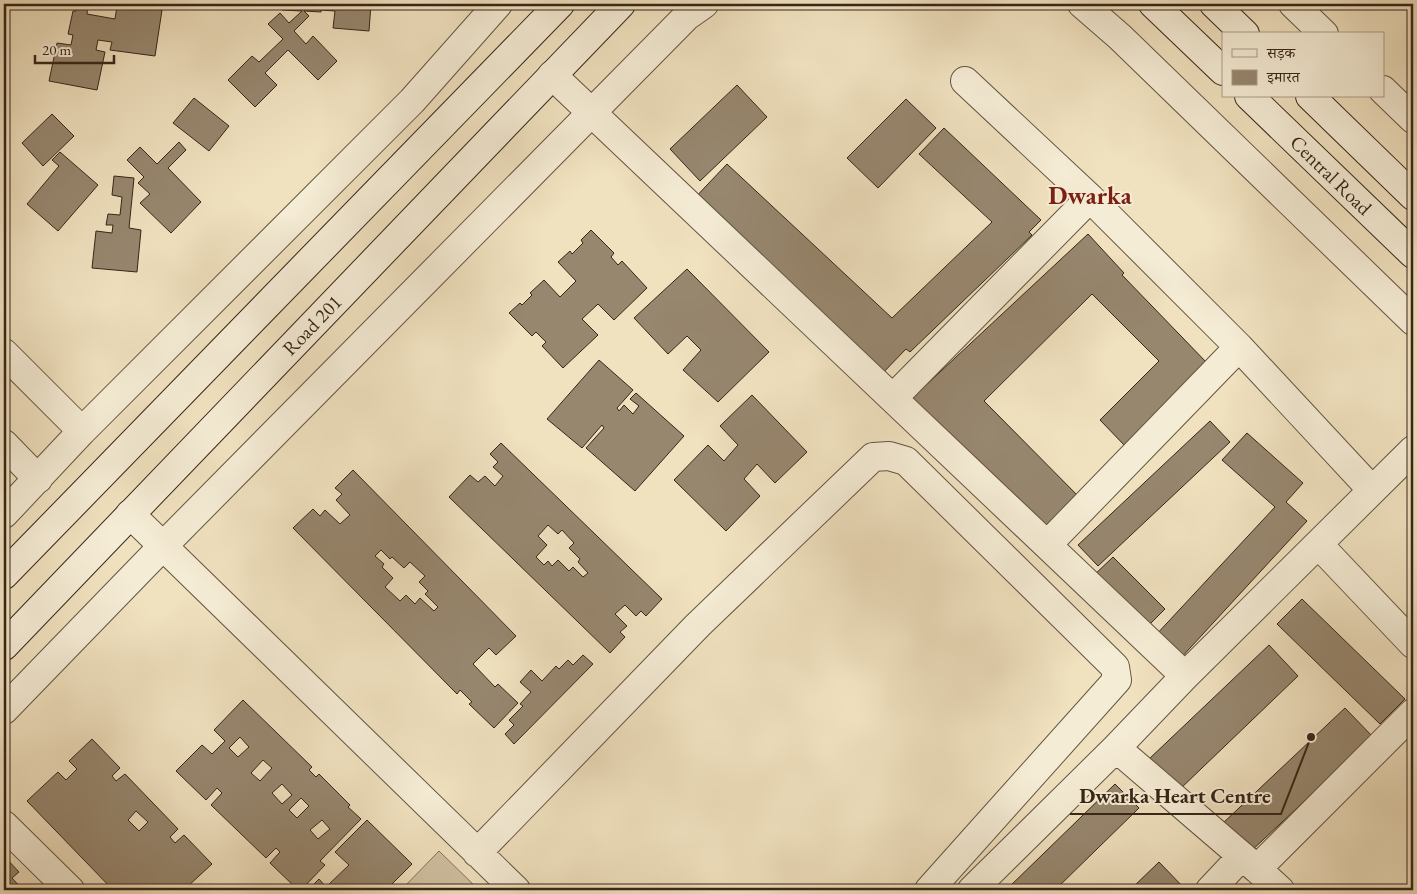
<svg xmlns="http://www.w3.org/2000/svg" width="1417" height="894" font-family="'EB Garamond','Noto Serif Devanagari',serif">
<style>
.green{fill:#d0c1a3;stroke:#83745e}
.building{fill:#97876f;stroke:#362618;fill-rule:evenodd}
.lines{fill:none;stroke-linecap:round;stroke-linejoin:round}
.street-casing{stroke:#645542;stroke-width:30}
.secondary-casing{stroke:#362618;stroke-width:30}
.street{stroke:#f5ecd5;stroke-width:28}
.secondary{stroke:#f5ecd5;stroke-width:28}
.labels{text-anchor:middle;stroke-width:4;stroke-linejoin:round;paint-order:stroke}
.street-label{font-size:20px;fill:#362618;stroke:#f5ecd5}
.district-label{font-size:25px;font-weight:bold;fill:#7a1f14;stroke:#f5ecd5}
.leader{fill:none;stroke:#362618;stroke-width:2}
.callout-dot{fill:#362618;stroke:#f5ecd5;stroke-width:2}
.callout-label{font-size:21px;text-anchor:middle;font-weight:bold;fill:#362618;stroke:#f5ecd5;stroke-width:4;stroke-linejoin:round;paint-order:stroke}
</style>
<rect width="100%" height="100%" fill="#f0e1bf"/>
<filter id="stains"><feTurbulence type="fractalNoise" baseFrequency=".004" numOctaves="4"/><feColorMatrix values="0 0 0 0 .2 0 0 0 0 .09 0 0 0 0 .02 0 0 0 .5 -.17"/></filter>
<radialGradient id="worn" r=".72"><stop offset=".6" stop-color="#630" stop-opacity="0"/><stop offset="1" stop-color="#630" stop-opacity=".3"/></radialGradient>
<path class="green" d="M 439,851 L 479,890 L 401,890 Z"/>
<path class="building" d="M 77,4 L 88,4 L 87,14 L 115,19 L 117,6 L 126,7 L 126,5 L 162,10 L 155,56 L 110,50 L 112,42 L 98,40 L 96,50 L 105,52 L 97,90 L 49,81 L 57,43 L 71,45 L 73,35 L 68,34 L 73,11 L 76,11 Z
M 282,4 L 320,5 L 320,4 L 371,4 L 369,31 L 333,28 L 335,11 L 321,10 L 321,12 L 304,11 L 309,16 L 294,31 L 306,44 L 313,36 L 337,61 L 318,80 L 288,50 L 265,73 L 277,85 L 255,107 L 228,80 L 252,56 L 259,62 L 283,39 L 268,24 L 280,13 L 289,23 L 302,11 L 282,10 Z
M 737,85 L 767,117 L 700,181 L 670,149 Z
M 194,98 L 229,126 L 209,151 L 173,123 Z
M 906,99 L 936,128 L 878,188 L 847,158 Z
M 52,114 L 74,136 L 43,166 L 22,143 Z
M 944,128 L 1041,220 L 1029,232 L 1032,235 L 910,352 L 906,349 L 878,378 L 690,203 L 727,164 L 892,318 L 992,222 L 919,154 Z
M 179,142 L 186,150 L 168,168 L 201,202 L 171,233 L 140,203 L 150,194 L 138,183 L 144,177 L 127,160 L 140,147 L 157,164 Z
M 60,152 L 98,185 L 58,231 L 27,204 L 59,166 L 52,160 Z
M 114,176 L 134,178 L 129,228 L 141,230 L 137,272 L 92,268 L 96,231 L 112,233 L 113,225 L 106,225 L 108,214 L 120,215 L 122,197 L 112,195 Z
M 591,230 L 614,253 L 611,257 L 618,265 L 622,261 L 647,288 L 614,320 L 598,304 L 582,319 L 598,335 L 563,368 L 542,346 L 546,342 L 536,332 L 532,336 L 509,313 L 520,303 L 522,305 L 532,295 L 530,293 L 544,280 L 560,297 L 576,281 L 558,262 L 570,251 L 572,254 L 583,243 L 581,240 Z
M 1088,234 L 1124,273 L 1122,275 L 1208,364 L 1127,448 L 1100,420 L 1159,361 L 1092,294 L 984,401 L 1085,503 L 1049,538 L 911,399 Z
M 687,269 L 769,352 L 718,402 L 683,370 L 701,350 L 687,336 L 668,354 L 634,318 Z
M 599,360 L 633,390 L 617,408 L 619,411 L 624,405 L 633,414 L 639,406 L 630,399 L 636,393 L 684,436 L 635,491 L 586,448 L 604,428 L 602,425 L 582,448 L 547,419 Z
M 752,395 L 807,452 L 775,483 L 757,464 L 744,479 L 760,496 L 726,531 L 674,480 L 708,445 L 724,461 L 738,445 L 720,426 Z
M 1210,421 L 1230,442 L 1098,566 L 1078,545 Z
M 1247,433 L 1303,483 L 1286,502 L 1307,521 L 1179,660 L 1154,637 L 1275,507 L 1222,460 Z
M 501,443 L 662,599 L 646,616 L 641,611 L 636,616 L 625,605 L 615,614 L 627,626 L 620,632 L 625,637 L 610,653 L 449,497 L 470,475 L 478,482 L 485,476 L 495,486 L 503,476 L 493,467 L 498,462 L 490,454 ZM 548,525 L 558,534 L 562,530 L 574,543 L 569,548 L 580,559 L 578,562 L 588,573 L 583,577 L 573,567 L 569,571 L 558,560 L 552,566 L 548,561 L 544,565 L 536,557 L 547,545 L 538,536 Z
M 353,470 L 516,636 L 496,655 L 489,648 L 473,664 L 495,687 L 498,684 L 518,703 L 494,728 L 469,704 L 472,702 L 460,690 L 457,694 L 293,528 L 313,509 L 320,516 L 325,510 L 340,524 L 350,515 L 336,500 L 342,494 L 335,488 ZM 381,550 L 390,559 L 392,557 L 404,568 L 410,562 L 425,576 L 419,582 L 428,591 L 425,594 L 438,607 L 434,611 L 420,598 L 415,604 L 406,595 L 400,601 L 385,587 L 393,578 L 382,567 L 384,564 L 375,556 Z
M 1113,557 L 1165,609 L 1143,631 L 1091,578 Z
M 1302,599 L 1405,699 L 1380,724 L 1277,624 Z
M 1269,645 L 1298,676 L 1178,791 L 1148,760 Z
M 583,655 L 593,664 L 514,744 L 505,734 L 514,725 L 509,720 L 523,706 L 520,704 L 531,692 L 520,682 L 531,670 L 542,681 L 556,666 L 559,669 L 568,660 L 573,665 Z
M 243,700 L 312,767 L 309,770 L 316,777 L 319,774 L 350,805 L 348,807 L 361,819 L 320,861 L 325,865 L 301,890 L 298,890 L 270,863 L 280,852 L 276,848 L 266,858 L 211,805 L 222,793 L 217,788 L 206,800 L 176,771 L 202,745 L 212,754 L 225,741 L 214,730 ZM 240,737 L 249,747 L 238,757 L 229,748 ZM 263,760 L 272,768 L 260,781 L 251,773 ZM 282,784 L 292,795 L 282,804 L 272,793 ZM 301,798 L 309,806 L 297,818 L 289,810 ZM 322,820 L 330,829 L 318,839 L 310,830 Z
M 1345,708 L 1373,737 L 1249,853 L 1222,824 Z
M 92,739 L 120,768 L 112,776 L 116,781 L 125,774 L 178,829 L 170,837 L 175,843 L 184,835 L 212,864 L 187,887 L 190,890 L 113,890 L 27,801 L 58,772 L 66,780 L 77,769 L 69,761 ZM 136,811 L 148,822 L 139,831 L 128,820 Z
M 1115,784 L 1139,808 L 1055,890 L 1006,890 Z
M 367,820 L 412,864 L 386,890 L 308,890 L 319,879 L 326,887 L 349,865 L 335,852 Z
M 4,856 L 19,872 L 12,878 L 23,890 L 15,890 L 4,876 Z
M 1159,862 L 1186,890 L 1130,890 Z"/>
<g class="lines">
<defs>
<path id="street" d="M 1082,4 L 1120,37 L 1413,321
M 1293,4 L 1324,34
M 552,75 L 1185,676
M 965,81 L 1090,198 L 1239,347 L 1372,490
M 1383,90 L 1413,119
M 4,353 L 82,431
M 893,398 L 1090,198
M 4,444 L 38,479
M 4,514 L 82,431 L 412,101 L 498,4
M 130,514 L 516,890
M 1047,545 L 1239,347
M 1319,545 L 1413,644
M 4,710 L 163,546 L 687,16 L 704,4
M 1116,748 L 1257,869
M 4,825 L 70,890
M 477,853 L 698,625 L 873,457 L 889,456 L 906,461 L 1115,667 L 1117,680 L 929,890
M 972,890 L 1116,748 L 1185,676 L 1413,450
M 1210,890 L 1242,856
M 1280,890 L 1257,869 L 1413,713"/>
<path id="secondary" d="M 1153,4 L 1223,71
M 1214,4 L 1245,34
M 1249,96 L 1413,254
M 1310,96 L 1413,196
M 4,575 L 560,4
M 4,646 L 621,4"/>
</defs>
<use href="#street" class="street-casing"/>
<use href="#secondary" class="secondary-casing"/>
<use href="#street" class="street"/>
<use href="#secondary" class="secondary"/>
</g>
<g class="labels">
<g class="street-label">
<text transform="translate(1331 175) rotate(44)" y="7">Central Road</text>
<text transform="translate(312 325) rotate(-46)" y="7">Road 201</text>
</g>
<g class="district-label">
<text x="1090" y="204">Dwarka</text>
</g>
</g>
<path class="leader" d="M1311 737L1281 814H1070"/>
<circle class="callout-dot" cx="1311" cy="737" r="5"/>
<g class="callout-label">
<text x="1175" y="803">Dwarka Heart Centre</text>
</g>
<rect width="1417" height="894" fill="none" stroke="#f0e1bf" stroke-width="20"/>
<rect x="5" y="5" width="1407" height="884" fill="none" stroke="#362618" stroke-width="2.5"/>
<rect x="10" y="10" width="1397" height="874" fill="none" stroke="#362618"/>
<rect x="1222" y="32" width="162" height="65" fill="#f5ecd5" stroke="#a99d89"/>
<rect x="1232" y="49" width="25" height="8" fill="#f5ecd5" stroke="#a99d89"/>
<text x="1267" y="58" font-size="15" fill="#362618">सड़क</text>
<rect x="1232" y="70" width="25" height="15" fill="#97876f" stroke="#a99d89"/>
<text x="1267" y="82" font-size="15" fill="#362618">इमारत</text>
<path d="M35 55v8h79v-8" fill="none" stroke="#362618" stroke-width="2.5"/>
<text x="42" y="55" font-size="15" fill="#362618" stroke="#f5ecd5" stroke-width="4" paint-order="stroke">20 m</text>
<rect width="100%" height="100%" filter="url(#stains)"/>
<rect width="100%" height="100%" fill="url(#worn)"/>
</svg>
